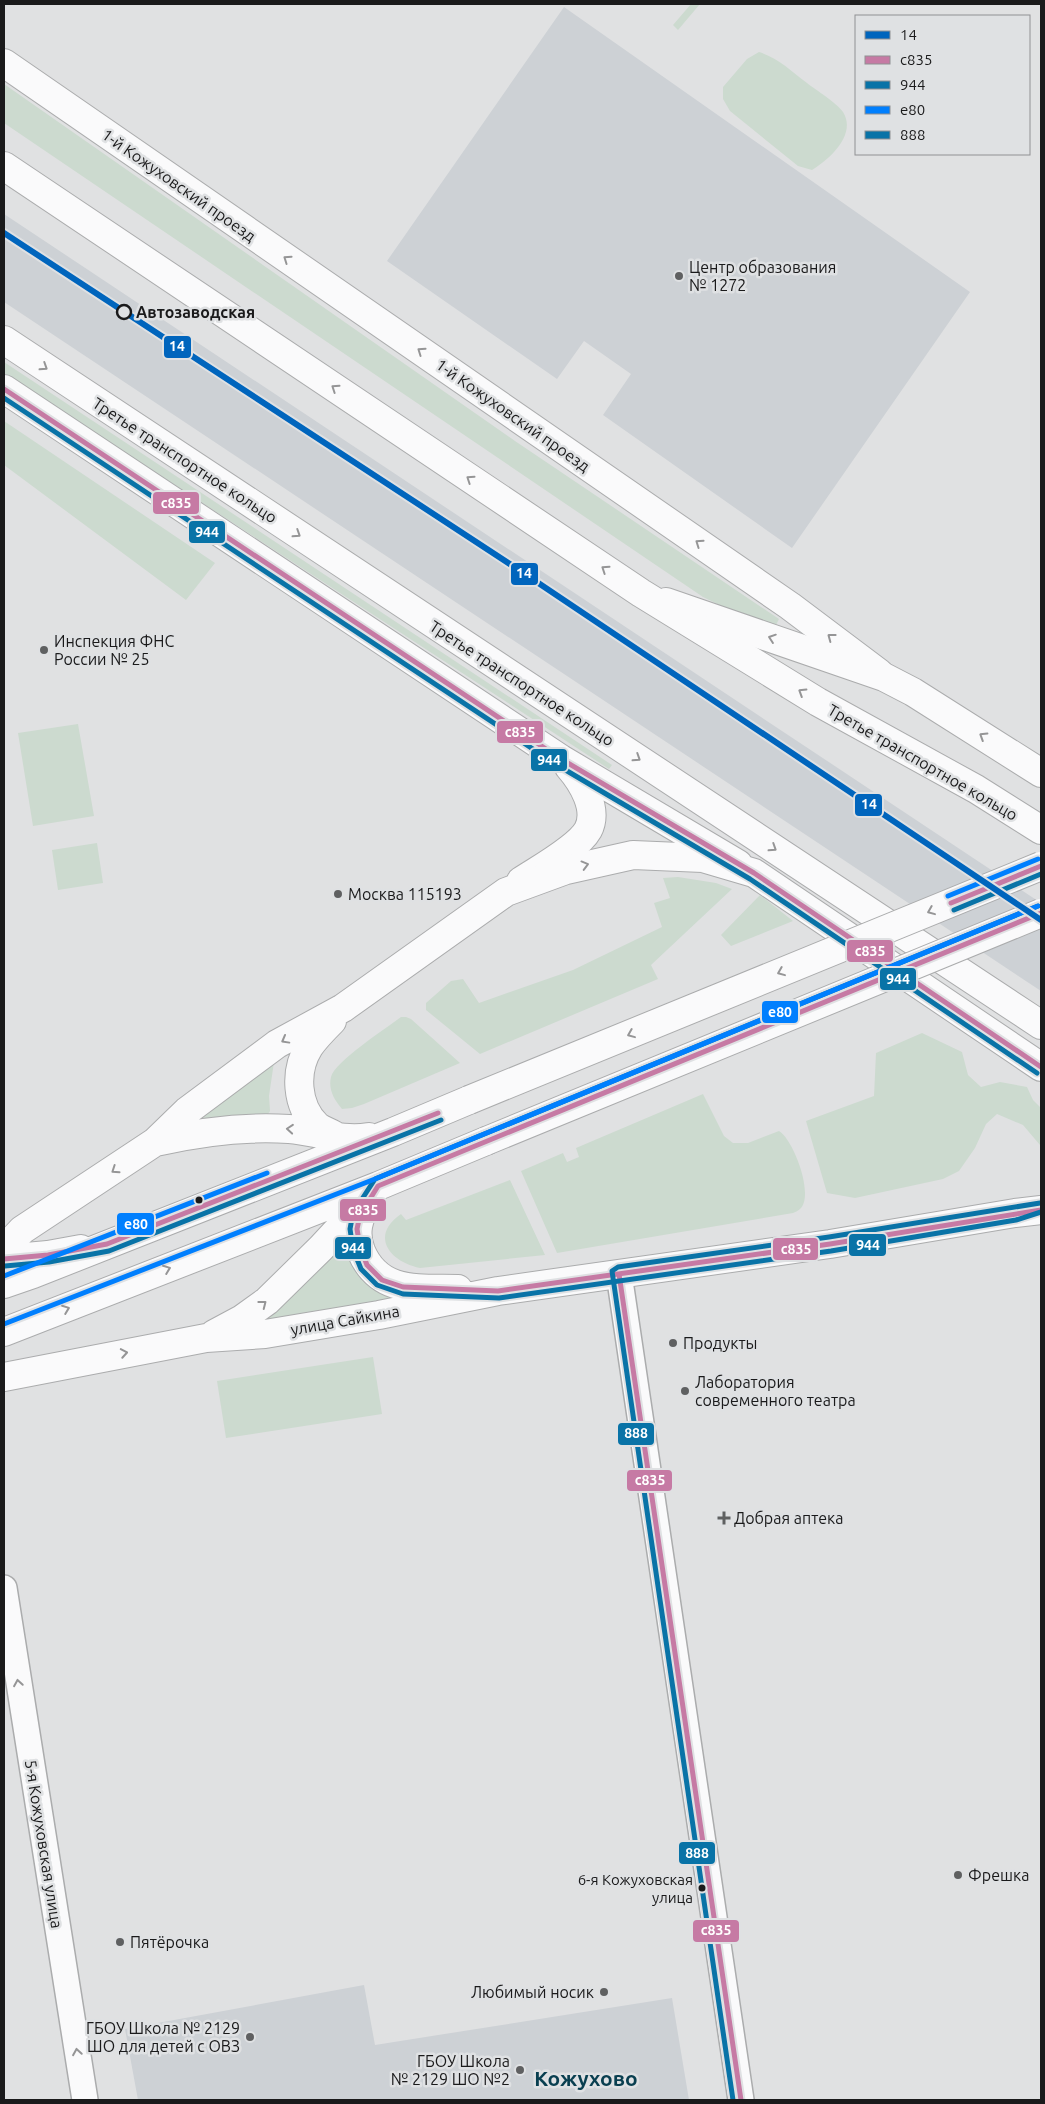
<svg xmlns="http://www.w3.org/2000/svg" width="1045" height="2104" font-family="Ubuntu,sans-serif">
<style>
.built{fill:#cdd1d5}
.green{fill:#ccdacf}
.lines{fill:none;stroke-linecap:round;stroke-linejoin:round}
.minor-casing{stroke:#abacad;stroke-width:28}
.tertiary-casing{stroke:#abacad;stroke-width:30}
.secondary-casing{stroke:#abacad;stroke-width:30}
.primary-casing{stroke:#abacad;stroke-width:30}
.minor{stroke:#fafafb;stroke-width:25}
.tertiary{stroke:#fafafb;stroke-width:28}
.secondary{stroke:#fafafb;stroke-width:28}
.primary{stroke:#fafafb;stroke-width:28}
.primary-bridge-casing{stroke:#abacad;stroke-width:30;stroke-linecap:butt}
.primary-bridge{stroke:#fafafb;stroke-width:28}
.bus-1-casing{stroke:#dfe1e3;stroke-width:9}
.bus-2-casing{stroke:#dfe1e3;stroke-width:9}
.bus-3-casing{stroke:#dfe1e3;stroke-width:9}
.bus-4-casing{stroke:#dfe1e3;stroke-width:9}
.bus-1{stroke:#c67aa4;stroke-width:5}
.bus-2{stroke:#0973a7;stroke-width:5}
.bus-3{stroke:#007ffe;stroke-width:5}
.bus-4{stroke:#0973a7;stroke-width:5}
.rail-1-casing{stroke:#dfe1e3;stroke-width:10}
.rail-1{stroke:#0065bd;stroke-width:6}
.oneway{stroke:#959596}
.poi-dot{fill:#5f6061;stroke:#dfe1e3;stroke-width:2}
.stop-dot{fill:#dfe1e3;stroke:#1a1a1b;stroke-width:2.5}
.bus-dot{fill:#1a1a1b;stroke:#dfe1e3;stroke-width:2}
.labels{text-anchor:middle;stroke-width:5;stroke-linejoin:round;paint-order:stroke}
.bus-label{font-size:15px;fill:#1a1a1b;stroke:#dfe1e3;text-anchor:end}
.street-label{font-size:16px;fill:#1a1a1b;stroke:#dfe1e3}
.poi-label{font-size:16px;fill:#1a1a1b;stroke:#dfe1e3;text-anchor:start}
.stop-label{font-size:16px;font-weight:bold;fill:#1a1a1b;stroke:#dfe1e3;text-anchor:start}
.district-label{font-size:21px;font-weight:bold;fill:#093f50;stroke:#dfe1e3}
.line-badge{stroke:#dfe1e3;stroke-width:2}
.badge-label{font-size:14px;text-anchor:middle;font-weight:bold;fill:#fff}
</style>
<rect width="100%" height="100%" fill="#e0e1e2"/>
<path class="built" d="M 564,7 L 970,292 L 792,548 L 603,415 L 631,374 L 584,341 L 557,379 L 387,261 Z
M 4,214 L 1041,903 L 1041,991 L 4,302 Z
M 364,1985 L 375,2045 L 672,1998 L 689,2100 L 138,2100 L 125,2029 Z"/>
<path class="green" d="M 691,4 L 700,4 L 678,30 L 673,25 Z
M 759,52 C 778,58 791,71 807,83 C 816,90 837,103 843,112 C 857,134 830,159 812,170 L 798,166 L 730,111 L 723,99 L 723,87 L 747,59 Z
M 4,84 L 515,441 L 779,619 L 776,625 L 740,615 L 703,597 L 4,123 Z
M 4,362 L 612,765 L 609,769 L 4,373 Z
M 4,421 L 215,563 L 186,600 L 4,465 Z
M 78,724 L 94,816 L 33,826 L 18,733 Z
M 97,843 L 103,883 L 58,890 L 52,850 Z
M 678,877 L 716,883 L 732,889 L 651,965 L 658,979 L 480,1054 L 426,1010 L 426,1003 L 451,981 L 463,979 L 479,1003 L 573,970 L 662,927 L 654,903 L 670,898 L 663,878 Z
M 760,895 L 793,921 L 731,946 L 721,935 Z
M 401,1017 L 406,1017 L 411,1019 L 460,1063 L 364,1104 L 352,1108 L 342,1109 C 334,1100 328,1089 331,1077 C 335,1061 387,1028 401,1017 Z
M 922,1033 L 962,1052 L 968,1075 L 981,1087 L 1000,1082 L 1027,1087 L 1033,1100 L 1041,1108 L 1041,1163 L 1040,1145 L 1023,1125 L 997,1114 L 986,1124 L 975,1148 L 959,1171 L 943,1179 L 855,1198 L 827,1193 L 806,1121 L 874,1096 L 876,1053 Z
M 270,1058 L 274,1062 L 269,1096 L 270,1111 L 267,1116 L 192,1125 Z
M 703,1094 L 724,1136 L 733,1143 L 748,1143 L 779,1131 C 793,1139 815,1195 800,1209 C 798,1211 795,1212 793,1213 L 557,1253 L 521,1171 L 563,1153 L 567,1162 L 579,1157 L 576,1148 Z
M 510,1180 L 545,1255 L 420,1268 C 390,1262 369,1236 401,1214 L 406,1220 Z
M 345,1242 L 392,1299 L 255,1328 Z
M 373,1357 L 382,1414 L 226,1438 L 217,1381 Z"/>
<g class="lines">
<defs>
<path id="minor" d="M 619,1274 L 741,2100
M 4,1588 L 85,2100"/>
<path id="tertiary" d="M 4,63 L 790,606 L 879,673
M 4,389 L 561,759 L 738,864
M 521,881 C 539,869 578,848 588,830 C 599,809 582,782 569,767
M 4,1259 L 48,1255 L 81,1249"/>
<path id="secondary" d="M 666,602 L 884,677 L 913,692 L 1041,773"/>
<path id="primary" d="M 4,166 L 641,593 L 818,702 L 976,789 L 1041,830
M 4,340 L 1041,1025
M 332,1021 C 324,1029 315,1038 309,1047 C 294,1071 296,1106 317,1126 C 322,1130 329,1132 334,1135
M 155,1142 C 199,1132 244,1126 289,1129 C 316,1131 342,1142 369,1137
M 368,1203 C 358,1218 354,1233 361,1251 C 379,1294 418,1288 458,1289
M 4,1249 L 22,1230 L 155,1142 L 187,1111 L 277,1044 L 343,1008 L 506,892 L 566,870 L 633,855 L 703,858 L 754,873 L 1041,1067
M 4,1284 L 33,1274 L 393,1132 L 469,1100
M 4,1332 L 378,1186 L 486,1141
M 214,1334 L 242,1319 L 267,1301 L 321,1248 L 373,1192
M 4,1377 L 206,1338 L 265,1334 L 379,1315 L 498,1291 L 830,1244 L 1015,1213 L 1041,1210"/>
</defs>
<use href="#minor" class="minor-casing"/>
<use href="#tertiary" class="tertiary-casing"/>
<use href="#secondary" class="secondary-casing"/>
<use href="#primary" class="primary-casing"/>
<use href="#minor" class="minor"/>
<use href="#tertiary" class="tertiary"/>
<use href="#secondary" class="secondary"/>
<use href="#primary" class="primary"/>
<defs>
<path id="primary-bridge" d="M 469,1100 L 1041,866
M 486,1141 L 1041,913"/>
</defs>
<use href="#primary-bridge" class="primary-bridge-casing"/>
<use href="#primary-bridge" class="primary-bridge"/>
<defs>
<path id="bus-1" d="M 4,389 L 561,759 L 754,873 L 1041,1067
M 951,903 L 1041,866
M 1041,913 L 378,1186 L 360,1215 L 357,1229 L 360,1247 L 367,1265 L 382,1280 L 403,1287 L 498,1291 L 830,1244 L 1041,1210
M 4,1259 L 48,1255 L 107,1244 L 438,1113
M 619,1274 L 741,2100"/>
<path id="bus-2" d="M 4,398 L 557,765 L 750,879 L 1037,1073
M 1038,906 L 375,1179 L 353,1213 L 350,1229 L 353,1249 L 361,1269 L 377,1285 L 403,1294 L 499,1298 L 831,1251 L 1016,1220 L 1041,1212
M 954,910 L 1041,874
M 5,1266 L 49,1262 L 109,1251 L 441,1120"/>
<path id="bus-3" d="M 948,896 L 1038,859
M 4,1276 L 267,1173
M 4,1324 L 375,1179 L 1038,906"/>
<path id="bus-4" d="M 733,2100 L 612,1271 L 618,1267 L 829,1237 L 1040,1203"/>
</defs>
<use href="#bus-1" class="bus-1-casing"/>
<use href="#bus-2" class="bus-2-casing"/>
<use href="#bus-3" class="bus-3-casing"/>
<use href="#bus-4" class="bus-4-casing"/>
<use href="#bus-1" class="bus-1"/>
<use href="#bus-2" class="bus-2"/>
<use href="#bus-3" class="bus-3"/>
<use href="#bus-4" class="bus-4"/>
<defs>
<path id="rail-1" d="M 4,233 L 516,568 L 1041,920"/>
</defs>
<use href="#rail-1" class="rail-1-casing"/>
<use href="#rail-1" class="rail-1"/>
</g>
<defs><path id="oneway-chevron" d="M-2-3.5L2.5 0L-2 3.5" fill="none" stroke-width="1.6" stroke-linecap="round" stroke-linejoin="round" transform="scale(1.25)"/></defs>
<g class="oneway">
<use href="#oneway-chevron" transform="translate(287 259) rotate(-145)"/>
<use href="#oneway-chevron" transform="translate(421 351) rotate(-145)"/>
<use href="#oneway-chevron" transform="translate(44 367) rotate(33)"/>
<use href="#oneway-chevron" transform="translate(335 388) rotate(-146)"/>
<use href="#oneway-chevron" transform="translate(470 479) rotate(-146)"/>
<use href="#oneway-chevron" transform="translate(297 534) rotate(33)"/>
<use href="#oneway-chevron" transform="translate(699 543) rotate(-145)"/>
<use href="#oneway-chevron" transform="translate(605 569) rotate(-146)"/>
<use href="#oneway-chevron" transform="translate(831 637) rotate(-143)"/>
<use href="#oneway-chevron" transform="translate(772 638) rotate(-161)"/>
<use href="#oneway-chevron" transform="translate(802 692) rotate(-148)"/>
<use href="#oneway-chevron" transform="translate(983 736) rotate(-148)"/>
<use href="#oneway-chevron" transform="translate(637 758) rotate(33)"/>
<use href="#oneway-chevron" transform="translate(773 848) rotate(33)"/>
<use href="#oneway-chevron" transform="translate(585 865) rotate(-15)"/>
<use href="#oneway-chevron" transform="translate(931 911) rotate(158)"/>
<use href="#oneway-chevron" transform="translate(781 972) rotate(158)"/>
<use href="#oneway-chevron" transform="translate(631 1034) rotate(158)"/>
<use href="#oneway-chevron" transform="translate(285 1040) rotate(151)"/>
<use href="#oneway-chevron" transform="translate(290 1129) rotate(-175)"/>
<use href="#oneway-chevron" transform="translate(115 1170) rotate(146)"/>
<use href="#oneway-chevron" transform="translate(167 1269) rotate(-21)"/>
<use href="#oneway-chevron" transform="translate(263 1304) rotate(-38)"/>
<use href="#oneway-chevron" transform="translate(66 1309) rotate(-21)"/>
<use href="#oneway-chevron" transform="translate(124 1353) rotate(-10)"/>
<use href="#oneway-chevron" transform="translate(18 1683) rotate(-99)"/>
<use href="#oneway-chevron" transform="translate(77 2052) rotate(-99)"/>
</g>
<g class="poi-dot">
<circle cx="679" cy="276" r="5"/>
<circle cx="44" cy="650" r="5"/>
<circle cx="338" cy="894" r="5"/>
<circle cx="673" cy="1343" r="5"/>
<circle cx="685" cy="1391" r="5"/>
<path d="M721.5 1510.5h5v5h5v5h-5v5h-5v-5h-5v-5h5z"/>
<circle cx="958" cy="1875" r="5"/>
<circle cx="120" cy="1942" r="5"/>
<circle cx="604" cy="1992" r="5"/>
<circle cx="250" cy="2037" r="5"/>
<circle cx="520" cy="2070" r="5"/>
</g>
<circle class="stop-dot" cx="124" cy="312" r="7"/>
<g class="bus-dot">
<circle cx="199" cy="1200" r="4.5"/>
<circle cx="702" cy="1888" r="4.5"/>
</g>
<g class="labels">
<g class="bus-label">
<text x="693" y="1885">6-я Кожуховская<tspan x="693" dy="18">улица</tspan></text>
</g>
<g class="street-label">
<text transform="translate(179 185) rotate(35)" y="6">1-й Кожуховский проезд</text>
<text transform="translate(513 415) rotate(35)" y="6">1-й Кожуховский проезд</text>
<text transform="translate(185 460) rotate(33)" y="6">Третье транспортное кольцо</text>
<text transform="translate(522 683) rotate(33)" y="6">Третье транспортное кольцо</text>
<text transform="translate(923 762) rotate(30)" y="6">Третье транспортное кольцо</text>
<text transform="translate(345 1320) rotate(-10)" y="6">улица Сайкина</text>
<text transform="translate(44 1844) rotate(81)" y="6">5-я Кожуховская улица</text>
</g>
<g class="poi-label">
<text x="689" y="273">Центр образования<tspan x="689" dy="18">№ 1272</tspan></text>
<text x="54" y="647">Инспекция ФНС<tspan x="54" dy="18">России № 25</tspan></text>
<text x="348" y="900">Москва 115193</text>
<text x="683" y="1349">Продукты</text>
<text x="695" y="1388">Лаборатория<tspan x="695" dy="18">современного театра</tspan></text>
<text x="734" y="1524">Добрая аптека</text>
<text x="968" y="1881">Фрешка</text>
<text x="130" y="1948">Пятёрочка</text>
<text x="594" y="1998" text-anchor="end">Любимый носик</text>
<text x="240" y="2034" text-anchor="end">ГБОУ Школа № 2129<tspan x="240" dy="18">ШО для детей с ОВЗ</tspan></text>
<text x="510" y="2067" text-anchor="end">ГБОУ Школа<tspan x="510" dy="18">№ 2129 ШО №2</tspan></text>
</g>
<g class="stop-label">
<text x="136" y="318">Автозаводская</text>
</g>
<g class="district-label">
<text x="586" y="2086">Кожухово</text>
</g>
</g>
<g class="line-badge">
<rect x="163" y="335" width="29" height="24" rx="5" fill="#0065bd"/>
<rect x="152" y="491" width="48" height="24" rx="5" fill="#c67aa4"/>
<rect x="188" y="520" width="38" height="24" rx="5" fill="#0973a7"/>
<rect x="510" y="562" width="29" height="24" rx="5" fill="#0065bd"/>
<rect x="496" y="720" width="48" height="24" rx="5" fill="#c67aa4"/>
<rect x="530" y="748" width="38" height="24" rx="5" fill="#0973a7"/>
<rect x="854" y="793" width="29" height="24" rx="5" fill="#0065bd"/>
<rect x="846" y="939" width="48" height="24" rx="5" fill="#c67aa4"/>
<rect x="879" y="967" width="38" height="24" rx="5" fill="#0973a7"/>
<rect x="761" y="1000" width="38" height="24" rx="5" fill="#007ffe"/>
<rect x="339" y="1198" width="48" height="24" rx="5" fill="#c67aa4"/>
<rect x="116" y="1212" width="39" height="24" rx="5" fill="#007ffe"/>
<rect x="848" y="1233" width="39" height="24" rx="5" fill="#0973a7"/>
<rect x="334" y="1236" width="38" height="24" rx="5" fill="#0973a7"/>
<rect x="772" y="1237" width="47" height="24" rx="5" fill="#c67aa4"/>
<rect x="617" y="1422" width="38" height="24" rx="5" fill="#0973a7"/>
<rect x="626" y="1469" width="47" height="23" rx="5" fill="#c67aa4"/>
<rect x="678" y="1841" width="38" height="24" rx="5" fill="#0973a7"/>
<rect x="692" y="1919" width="48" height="24" rx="5" fill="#c67aa4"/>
</g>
<g class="badge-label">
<text x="177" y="351">14</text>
<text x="176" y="508">с835</text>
<text x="207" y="537">944</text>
<text x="524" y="578">14</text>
<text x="520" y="737">с835</text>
<text x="549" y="765">944</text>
<text x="869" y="809">14</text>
<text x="870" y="956">с835</text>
<text x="898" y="984">944</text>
<text x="780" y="1017">е80</text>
<text x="363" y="1215">с835</text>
<text x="136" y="1229">е80</text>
<text x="868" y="1250">944</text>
<text x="353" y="1253">944</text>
<text x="796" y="1254">с835</text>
<text x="636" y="1438">888</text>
<text x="650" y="1485">с835</text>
<text x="697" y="1858">888</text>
<text x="716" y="1935">с835</text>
</g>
<rect width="1045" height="2104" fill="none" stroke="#1a1a1b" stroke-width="10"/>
<rect x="855" y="15" width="175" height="140" fill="#dfe1e3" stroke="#909193"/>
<rect x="865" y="31" width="25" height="8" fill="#0065bd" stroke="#909193"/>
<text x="900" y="40" font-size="15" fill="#1a1a1b">14</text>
<rect x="865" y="56" width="25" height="8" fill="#c67aa4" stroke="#909193"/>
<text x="900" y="65" font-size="15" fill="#1a1a1b">с835</text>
<rect x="865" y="81" width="25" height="8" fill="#0973a7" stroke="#909193"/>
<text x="900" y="90" font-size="15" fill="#1a1a1b">944</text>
<rect x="865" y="106" width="25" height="8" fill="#007ffe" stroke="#909193"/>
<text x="900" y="115" font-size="15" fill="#1a1a1b">е80</text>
<rect x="865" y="131" width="25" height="8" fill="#0973a7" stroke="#909193"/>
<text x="900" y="140" font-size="15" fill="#1a1a1b">888</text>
</svg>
